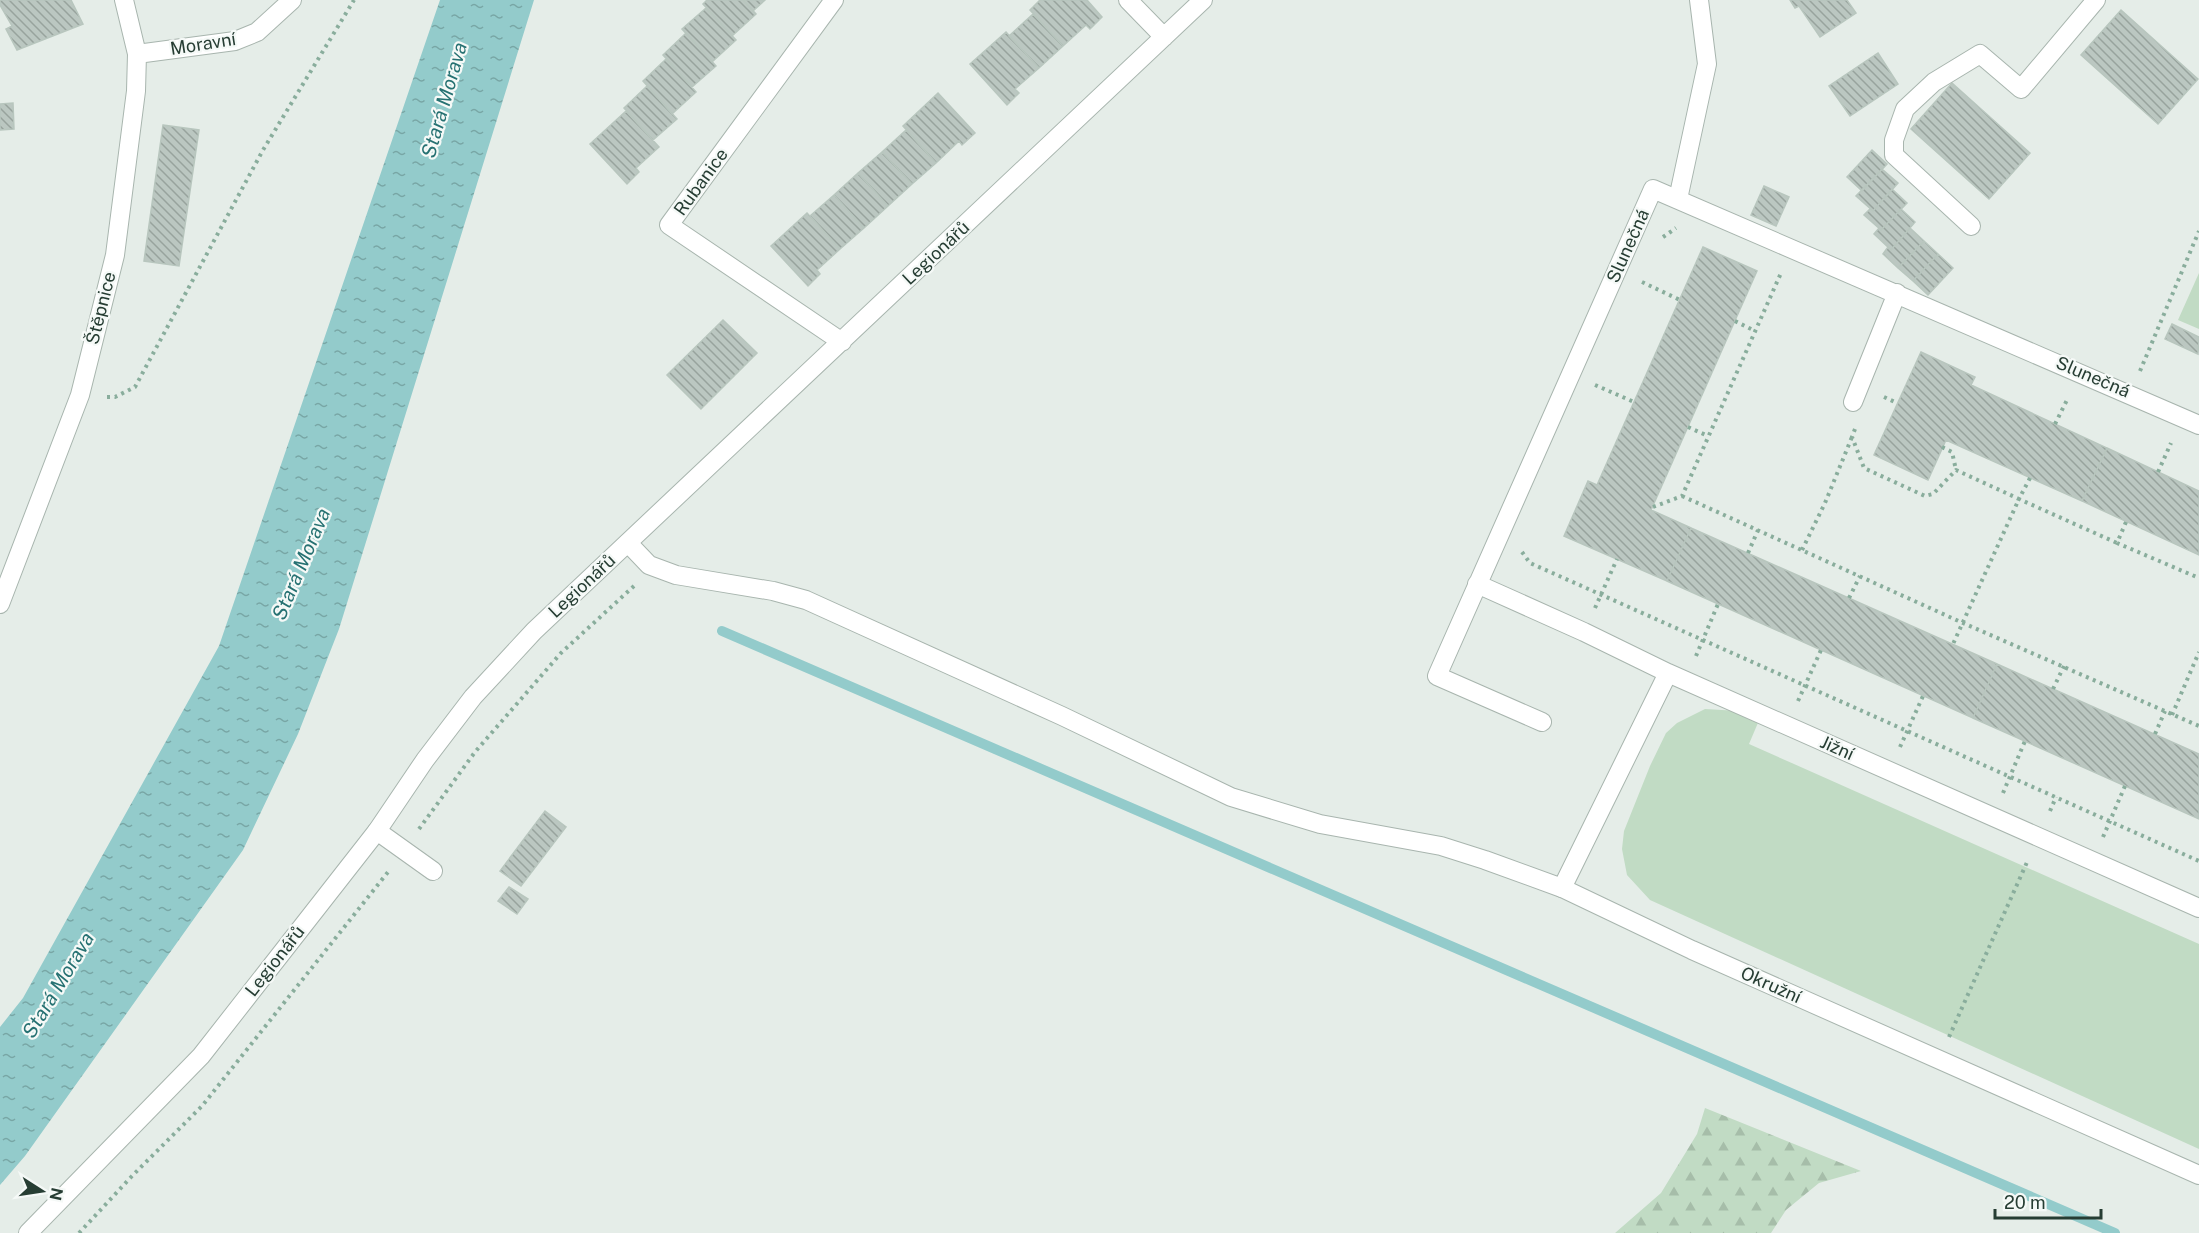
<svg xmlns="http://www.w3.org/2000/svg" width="2199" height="1233" font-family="'Public Sans',sans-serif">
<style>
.grass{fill:#c1dbc4}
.forest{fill:url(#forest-firs)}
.water{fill:url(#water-ripples)}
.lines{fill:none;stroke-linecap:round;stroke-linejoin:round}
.stream{stroke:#93cbcb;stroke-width:10}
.building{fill:url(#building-back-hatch);stroke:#b8c6be;stroke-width:1.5}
.service-casing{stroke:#a8b5ae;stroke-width:20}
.minor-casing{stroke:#a8b5ae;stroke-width:20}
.path{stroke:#89ad9c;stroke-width:4;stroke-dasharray:3 4.5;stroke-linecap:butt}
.service{stroke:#fff;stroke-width:18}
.minor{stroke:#fff;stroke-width:18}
.labels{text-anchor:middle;stroke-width:4.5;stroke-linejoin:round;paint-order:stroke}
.street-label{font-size:18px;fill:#263d33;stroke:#f5f9f7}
.water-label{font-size:20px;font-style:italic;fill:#267172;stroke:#f5f9f7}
</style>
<defs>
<pattern id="forest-firs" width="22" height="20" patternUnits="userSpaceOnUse" patternTransform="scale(1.5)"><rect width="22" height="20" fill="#c1dbc4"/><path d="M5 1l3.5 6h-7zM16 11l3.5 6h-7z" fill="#a6bda9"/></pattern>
<pattern id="water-ripples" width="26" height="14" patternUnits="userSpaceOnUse" patternTransform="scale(1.5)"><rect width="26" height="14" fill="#93cbcb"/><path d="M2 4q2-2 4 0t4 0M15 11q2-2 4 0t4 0" fill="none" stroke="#78a6a5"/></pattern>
<pattern id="building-back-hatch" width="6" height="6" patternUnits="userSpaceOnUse" patternTransform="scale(1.5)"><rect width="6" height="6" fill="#bbc7c1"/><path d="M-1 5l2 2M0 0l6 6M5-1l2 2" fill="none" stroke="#98a39d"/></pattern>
</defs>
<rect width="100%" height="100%" fill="#e5ede8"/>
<path class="grass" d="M 2199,273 L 2199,329 L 2178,320 Z
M 1705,709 L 1739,711 L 1760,718 L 1749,744 L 2199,944 L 2199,1149 L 1650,900 L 1627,875 L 1622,849 L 1624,831 L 1650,766 L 1666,733 L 1677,723 Z"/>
<path class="forest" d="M 1705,1108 L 1861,1171 L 1819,1183 L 1786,1210 L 1771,1233 L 1615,1233 L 1661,1193 L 1697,1134 Z"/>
<path class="water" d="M 440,0 L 534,0 L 339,629 L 298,734 L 243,850 L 25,1156 L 0,1185 L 0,1027 L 23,998 L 219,646 Z"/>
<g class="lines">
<path class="stream" d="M 722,631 L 2115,1233"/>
</g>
<path class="building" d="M 0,0 L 71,0 L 83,24 L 17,50 L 6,29 L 12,26 L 0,5 Z
M 707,0 L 743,0 L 756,14 L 732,36 L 703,4 Z
M 743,0 L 765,0 L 753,11 Z
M 1040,0 L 1087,0 L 1102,17 L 1090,29 L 1086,25 L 1063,46 L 1030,10 Z
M 1790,0 L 1847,0 L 1856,13 L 1820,37 L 1799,6 L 1795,8 Z
M 706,8 L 736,40 L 712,62 L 682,29 Z
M 2121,10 L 2198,79 L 2158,124 L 2081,55 Z
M 1033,14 L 1063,46 L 1039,68 L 1009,36 Z
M 1006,32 L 1039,68 L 1015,89 L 1019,93 L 1007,105 L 970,64 Z
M 686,33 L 716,66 L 692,87 L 663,55 Z
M 1878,53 L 1898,84 L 1850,116 L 1829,86 Z
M 666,59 L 696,92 L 672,114 L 643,81 Z
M 1952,83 L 2030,153 L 1989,199 L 1911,129 Z
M 647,86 L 677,119 L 653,140 L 624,108 Z
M 938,93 L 975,133 L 962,145 L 959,141 L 936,163 L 903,126 Z
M 13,103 L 14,129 L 0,130 L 0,104 Z
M 626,111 L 659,147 L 636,168 L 639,172 L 627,184 L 590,144 Z
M 163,125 L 199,130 L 179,266 L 144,261 Z
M 906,130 L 936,163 L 912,184 L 882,152 Z
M 1872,150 L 1887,164 L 1862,191 L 1847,177 Z
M 882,152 L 912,184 L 888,206 L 858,173 Z
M 1882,169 L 1898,183 L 1873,211 L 1856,196 Z
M 858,173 L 888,206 L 864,228 L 834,195 Z
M 1764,186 L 1789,197 L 1776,226 L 1751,215 Z
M 1892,189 L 1907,203 L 1881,230 L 1864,215 L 1870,209 L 1873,211 Z
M 834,195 L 864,228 L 840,249 L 810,216 Z
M 1901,209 L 1915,222 L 1891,250 L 1874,234 L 1879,228 L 1881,230 Z
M 807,213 L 840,249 L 817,270 L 820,274 L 808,286 L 771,246 Z
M 1910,228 L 1924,241 L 1898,268 L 1883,254 L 1888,247 L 1891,250 Z
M 1924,241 L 1938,254 L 1913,281 L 1898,268 Z
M 1703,247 L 1757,271 L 1651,510 L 1691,528 L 1667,581 L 1564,536 L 1588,481 L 1597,485 Z
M 1938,254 L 1953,268 L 1928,295 L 1913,281 Z
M 723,320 L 757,353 L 701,409 L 667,375 Z
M 2172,324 L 2199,337 L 2198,354 L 2165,339 Z
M 1921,352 L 1975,377 L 1971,385 L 2107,448 L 2082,501 L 1946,440 L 1928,480 L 1874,455 Z
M 2107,448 L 2199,491 L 2199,555 L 2082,501 Z
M 1691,528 L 1997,664 L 1973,718 L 1667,581 Z
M 1997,664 L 2199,754 L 2199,819 L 1973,718 Z
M 545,811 L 566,827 L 521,886 L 500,871 Z
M 509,887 L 528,899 L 517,914 L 498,901 Z"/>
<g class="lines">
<defs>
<path id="service" d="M 1678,199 L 1707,64 L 1699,0
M 1971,226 L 1894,155 L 1894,140 L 1905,109 L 1934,82 L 1980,54 L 2021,89 L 2096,0
M 628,543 L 649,565 L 676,575 L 773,591 L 806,600 L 1062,716 L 1231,797 L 1320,824 L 1441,846 L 1485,860 L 1562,888
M 377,831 L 433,871"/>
<path id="minor" d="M 834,0 L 669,225 L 842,342
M 1128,0 L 1164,37
M 137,54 L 235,41 L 257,32 L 292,0
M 1853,402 L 1897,293
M 1477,584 L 1584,632 L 1668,673 L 2199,908
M 0,604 L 80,395 L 115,255 L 136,91 L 137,54 L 124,0
M 1668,673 L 1562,888 L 1692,950 L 2199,1175
M 1542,722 L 1437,676 L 1653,189 L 2199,425
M 28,1233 L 201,1056 L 377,831 L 425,760 L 473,697 L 534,631 L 1203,0"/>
</defs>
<use href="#service" class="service-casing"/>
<use href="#minor" class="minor-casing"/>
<path class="path" d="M 1663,237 L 1676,228
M 1642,282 L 1680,300
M 1735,321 L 1755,331
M 2140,371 L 2199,231
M 1595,385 L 1634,402
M 107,397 L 115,397 L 135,387 L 263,150 L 354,0
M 1884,397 L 1897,403
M 2055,424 L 2068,398
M 1688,427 L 1708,436
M 1855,429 L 1852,437 L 1864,468 L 1925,496 L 1933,494 L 1956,470 L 2019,499 L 1953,644
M 1942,447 L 1952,452 L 1956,470
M 2158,472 L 2171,443
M 2030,478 L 2019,499 L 2117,543
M 1682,496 L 1963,623 L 2199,726
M 1653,507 L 1682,496 L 1781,273
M 2126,522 L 2117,543 L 2199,578
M 1802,550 L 1825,503 L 1852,437
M 1522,552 L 1530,563 L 2199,861
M 1748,553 L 1758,530
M 1849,598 L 1860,576
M 1595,608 L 1617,559
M 1696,656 L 1718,604
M 2053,689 L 2064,666
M 1798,701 L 1821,650
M 2172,715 L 2199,652
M 2155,734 L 2165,711
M 1900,747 L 1923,696
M 2003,793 L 2025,741
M 2050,811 L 2056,797
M 419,829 L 475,752 L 561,653 L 634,586
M 2103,837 L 2125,786
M 1949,1037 L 2028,860
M 79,1233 L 132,1176 L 202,1106 L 388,872"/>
<use href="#service" class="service"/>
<use href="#minor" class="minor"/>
</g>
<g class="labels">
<g class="street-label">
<text transform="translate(203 44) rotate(-9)" y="6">Moravní</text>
<text transform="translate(701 182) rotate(-54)" y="6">Rubanice</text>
<text transform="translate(1628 246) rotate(-66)" y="6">Slunečná</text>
<text transform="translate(936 253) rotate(-43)" y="6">Legionářů</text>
<text transform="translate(101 308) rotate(-76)" y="6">Štěpnice</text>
<text transform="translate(2093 377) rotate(23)" y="6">Slunečná</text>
<text transform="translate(582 586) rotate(-43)" y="6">Legionářů</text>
<text transform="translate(1837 748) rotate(24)" y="6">Jižní</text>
<text transform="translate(275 961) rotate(-52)" y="6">Legionářů</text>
<text transform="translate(1771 985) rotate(24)" y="6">Okružní</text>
</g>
<g class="water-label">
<text transform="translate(444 100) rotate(-74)" y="7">Stará Morava</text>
<text transform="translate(301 564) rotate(-67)" y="7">Stará Morava</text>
<text transform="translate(58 985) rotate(-59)" y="7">Stará Morava</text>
</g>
</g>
<g transform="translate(42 1191) rotate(102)" stroke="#f5f9f7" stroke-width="4.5" paint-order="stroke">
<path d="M0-4.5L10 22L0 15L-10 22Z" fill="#263d33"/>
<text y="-9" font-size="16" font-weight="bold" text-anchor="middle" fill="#263d33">N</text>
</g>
<path d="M1995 1209v9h106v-9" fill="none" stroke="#263d33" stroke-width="3"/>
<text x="2004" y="1209" font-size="18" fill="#263d33" stroke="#f5f9f7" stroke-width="4.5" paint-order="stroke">20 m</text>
</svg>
